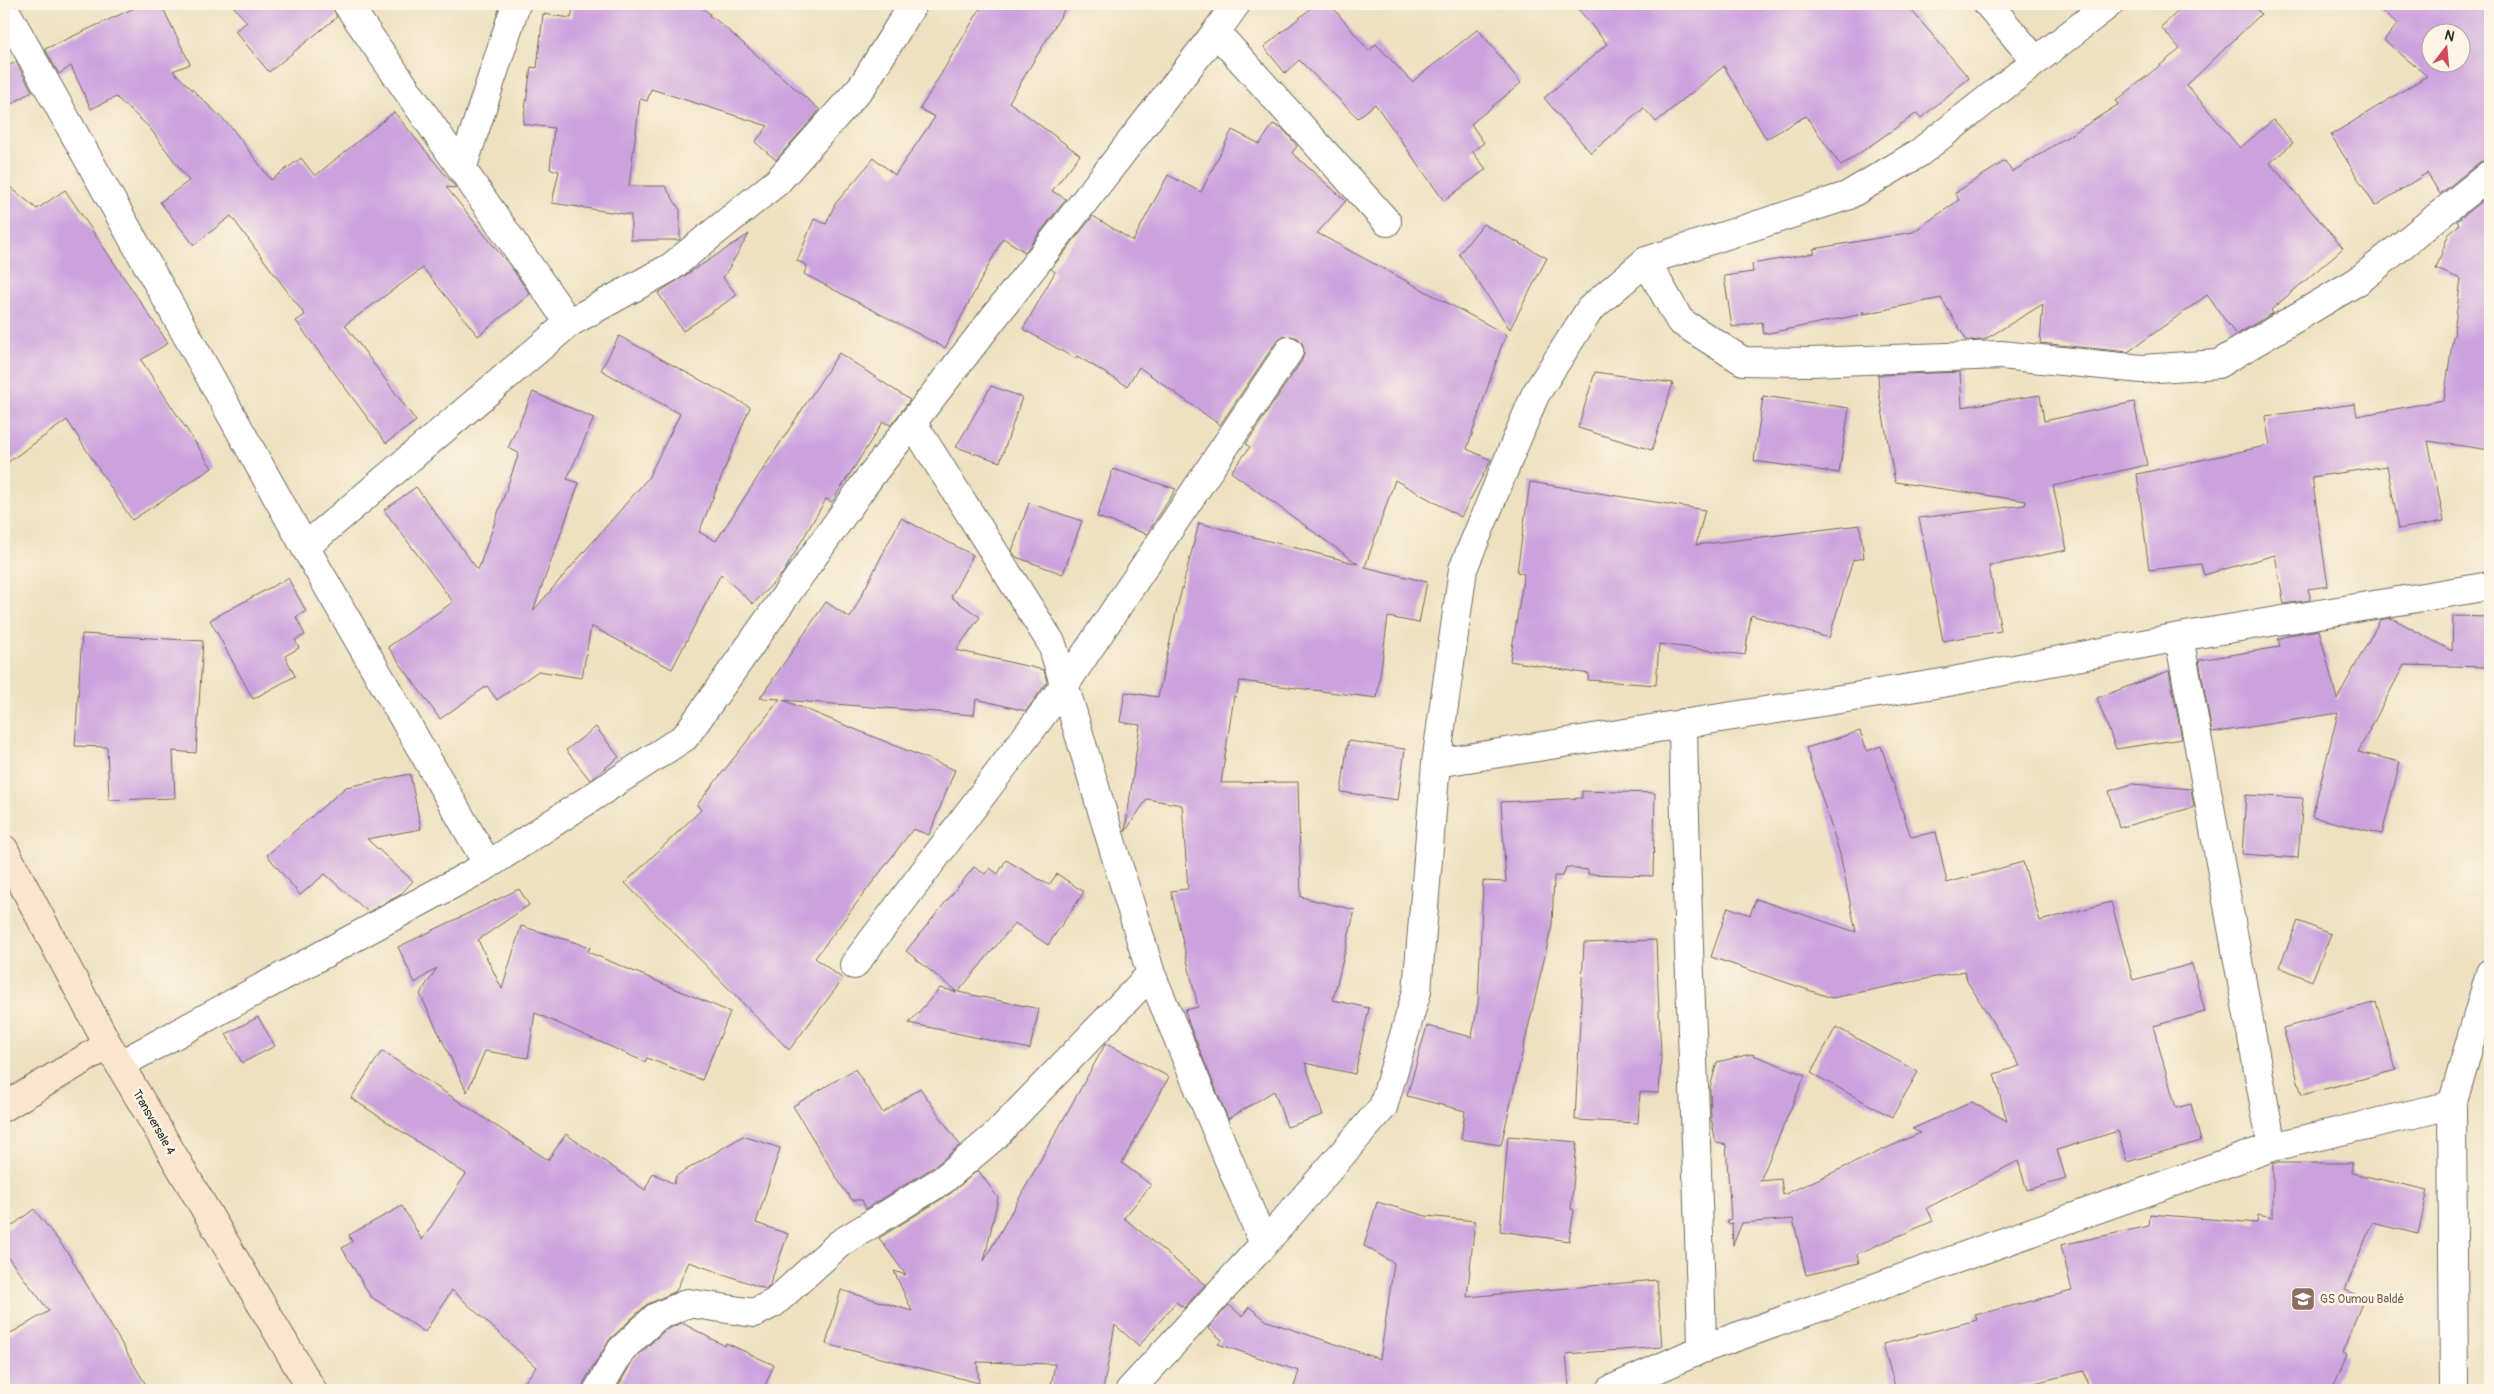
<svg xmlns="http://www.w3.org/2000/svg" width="2494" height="1394" font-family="Pangolin,sans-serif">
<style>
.building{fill:#cca2de;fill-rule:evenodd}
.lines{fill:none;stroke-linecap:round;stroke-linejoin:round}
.street-casing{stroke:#6f6b60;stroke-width:30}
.secondary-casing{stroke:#6f6b60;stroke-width:30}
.street{stroke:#fff;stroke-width:28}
.secondary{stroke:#fce5cf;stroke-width:28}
.labels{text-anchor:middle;stroke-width:5;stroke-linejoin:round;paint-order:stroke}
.street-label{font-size:12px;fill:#2b2b2b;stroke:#fcf5e5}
.education-label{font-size:12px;fill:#785e54;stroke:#fcf5e5;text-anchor:start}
</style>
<rect width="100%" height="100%" fill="#fcf5e5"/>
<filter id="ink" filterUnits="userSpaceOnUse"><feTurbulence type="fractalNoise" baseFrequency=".02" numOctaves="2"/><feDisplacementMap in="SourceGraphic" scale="10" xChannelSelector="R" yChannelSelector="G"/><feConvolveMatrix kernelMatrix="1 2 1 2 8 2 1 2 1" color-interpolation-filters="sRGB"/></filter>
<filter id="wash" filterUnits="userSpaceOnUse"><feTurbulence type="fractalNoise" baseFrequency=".0096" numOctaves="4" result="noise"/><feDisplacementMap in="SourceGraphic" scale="20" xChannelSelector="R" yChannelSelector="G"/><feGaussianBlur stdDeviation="1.12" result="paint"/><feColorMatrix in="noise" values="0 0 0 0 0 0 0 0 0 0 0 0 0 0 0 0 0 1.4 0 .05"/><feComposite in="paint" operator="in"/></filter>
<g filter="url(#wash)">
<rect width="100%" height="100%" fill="#eee1c1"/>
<g id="blocks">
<path class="building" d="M 143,4 L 161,4 L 190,64 L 173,71 L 232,128 L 271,180 L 301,158 L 315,176 L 394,112 L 456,188 L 446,187 L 511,267 L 530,294 L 478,336 L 423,268 L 345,325 L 416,421 L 386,443 L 296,321 L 305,315 L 231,216 L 194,245 L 160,202 L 189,181 L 149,127 L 116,97 L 91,109 L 71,66 L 59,74 L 45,49 Z
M 231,4 L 332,4 L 337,17 L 269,72 L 235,31 L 247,22 Z
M 574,4 L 697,4 L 710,14 L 709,16 L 714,18 L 820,110 L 776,160 L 755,142 L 768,126 L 651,89 L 647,101 L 640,99 L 629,186 L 665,186 L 680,210 L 680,240 L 631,240 L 631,215 L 552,203 L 559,171 L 550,169 L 554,128 L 523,124 L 531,67 L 537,68 L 543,14 L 571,18 Z
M 983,4 L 1068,4 L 1009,102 L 1080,155 L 1052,191 L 1066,199 L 1025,252 L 1003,238 L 945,348 L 804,274 L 807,265 L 797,261 L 814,219 L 826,224 L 835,204 L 874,158 L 895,175 L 935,117 L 920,109 Z
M 1316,4 L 1330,4 L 1369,51 L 1376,44 L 1412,82 L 1478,29 L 1521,83 L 1471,124 L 1484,143 L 1472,151 L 1486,169 L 1444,201 L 1375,104 L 1358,118 L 1299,60 L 1285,73 L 1264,47 Z
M 1574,4 L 1906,4 L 1969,78 L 1921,118 L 1917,113 L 1841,166 L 1806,116 L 1766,139 L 1724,66 L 1656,122 L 1644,108 L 1591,153 L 1544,98 L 1607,44 Z
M 2186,4 L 2252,4 L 2261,14 L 2187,85 L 2240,148 L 2273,120 L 2293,143 L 2270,163 L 2343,248 L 2271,310 L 2273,313 L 2236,335 L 2207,295 L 2128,352 L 2040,343 L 2043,304 L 1984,340 L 1967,341 L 1941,298 L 1864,314 L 1863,311 L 1863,314 L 1764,334 L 1762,322 L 1732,327 L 1724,276 L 1753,272 L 1752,264 L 1815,253 L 1813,249 L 1913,232 L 1959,200 L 1955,193 L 2005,161 L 2012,172 L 2119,104 L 2116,101 L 2180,49 L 2161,27 Z
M 2374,4 L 2490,4 L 2490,159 L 2480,162 L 2440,194 L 2427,173 L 2375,206 L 2331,135 L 2427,76 L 2384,40 L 2398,24 ZM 2432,32 L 2462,32 L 2462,62 L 2432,62 Z
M 16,62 L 32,91 L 4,109 L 4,68 Z
M 1273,124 L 1284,130 L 1297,146 L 1292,153 L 1346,201 L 1317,233 L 1507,335 L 1501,347 L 1467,449 L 1491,460 L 1461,517 L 1395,480 L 1365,567 L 1427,582 L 1419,623 L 1388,617 L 1377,698 L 1240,681 L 1236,697 L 1234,696 L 1221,783 L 1298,782 L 1301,897 L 1355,910 L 1333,1000 L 1369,1008 L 1355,1074 L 1305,1063 L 1323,1115 L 1287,1127 L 1274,1091 L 1228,1119 L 1189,1024 L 1185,1010 L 1198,1007 L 1171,891 L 1188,889 L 1182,805 L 1147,799 L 1125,832 L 1140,725 L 1120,722 L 1125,692 L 1158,697 L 1177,608 L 1199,523 L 1358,564 L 1231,472 L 1250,447 L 1246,444 L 1302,360 L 1304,353 L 1303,345 L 1298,338 L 1291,336 L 1283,337 L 1276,342 L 1220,425 L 1139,367 L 1127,386 L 1077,356 L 1076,359 L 1023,329 L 1055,272 L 1051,269 L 1093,216 L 1133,241 L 1168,175 L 1201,192 L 1232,130 L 1260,144 Z
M 4,182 L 37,209 L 65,190 L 168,343 L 141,360 L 212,468 L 132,520 L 67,420 L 4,465 Z
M 2490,194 L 2490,450 L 2428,441 L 2444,521 L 2399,529 L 2387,466 L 2312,477 L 2328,586 L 2308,589 L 2311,600 L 2284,604 L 2275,555 L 2204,575 L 2201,564 L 2149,570 L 2137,474 L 2270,445 L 2265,416 L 2355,404 L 2357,416 L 2444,400 L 2453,336 L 2455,334 L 2454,332 L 2461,279 L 2436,269 L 2448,235 L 2459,225 L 2457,221 Z
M 1483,224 L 1547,258 L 1510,329 L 1459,254 Z
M 749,234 L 723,278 L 737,295 L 683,331 L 658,293 Z
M 619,336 L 750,407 L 699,532 L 716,541 L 839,353 L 910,400 L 891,425 L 883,422 L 832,502 L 826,499 L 783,573 L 753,604 L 721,574 L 672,669 L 591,626 L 582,678 L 538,671 L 497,700 L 487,686 L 440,719 L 388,647 L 453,602 L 384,510 L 416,487 L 478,570 L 519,453 L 508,448 L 533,392 L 594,418 L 567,479 L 579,483 L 533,611 L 648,478 L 680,414 L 601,370 Z
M 1595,372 L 1673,383 L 1652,450 L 1578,428 Z
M 1960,372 L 1962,407 L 2040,395 L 2044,421 L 2134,402 L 2147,465 L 2053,486 L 2067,550 L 1989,566 L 2001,631 L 1943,641 L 1919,518 L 2025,505 L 2026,501 L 1895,482 L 1879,393 L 1878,375 Z
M 991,386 L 1022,397 L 1000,462 L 956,447 Z
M 1763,396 L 1849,408 L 1839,473 L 1754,461 Z
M 1113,469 L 1176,489 L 1147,534 L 1097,517 Z
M 1530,482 L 1705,510 L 1696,545 L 1860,525 L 1864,558 L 1853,560 L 1829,638 L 1751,615 L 1745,655 L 1659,644 L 1656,685 L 1588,680 L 1589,674 L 1510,661 L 1524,574 L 1517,572 Z
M 1029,503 L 1082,521 L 1063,574 L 1016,557 L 1012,551 Z
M 901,518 L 973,555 L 951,597 L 980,617 L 956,650 L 1044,670 L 1047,682 L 1026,711 L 976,699 L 974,715 L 783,700 L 955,770 L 929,835 L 913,829 L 815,958 L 843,979 L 789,1050 L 625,883 L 701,810 L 697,805 L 780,699 L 760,698 L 826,602 L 850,618 Z
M 288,578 L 306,611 L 296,617 L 305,635 L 295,640 L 299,648 L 285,656 L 295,676 L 253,699 L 210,620 Z
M 2453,616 L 2490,617 L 2490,667 L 2404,665 L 2358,752 L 2400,762 L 2382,834 L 2312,817 L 2338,713 L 2212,733 L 2199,660 L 2280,647 L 2278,639 L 2290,635 L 2319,630 L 2337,699 L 2380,620 L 2392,618 L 2452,651 Z
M 82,634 L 203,641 L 196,753 L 173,751 L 175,798 L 109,800 L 107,747 L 75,746 Z
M 2169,671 L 2182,739 L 2116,749 L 2097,698 Z
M 596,727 L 619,757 L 590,780 L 566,750 Z
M 1860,731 L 1867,751 L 1881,746 L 1911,837 L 1936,832 L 1947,883 L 2023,862 L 2040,921 L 2111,902 L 2133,980 L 2192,964 L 2205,1012 L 2153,1026 L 2176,1108 L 2191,1104 L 2201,1141 L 2127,1162 L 2118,1131 L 2057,1150 L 2066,1179 L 2027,1190 L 2018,1161 L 1927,1208 L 1933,1221 L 1857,1254 L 1859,1263 L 1806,1275 L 1793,1219 L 1742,1223 L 1733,1245 L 1732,1223 L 1728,1224 L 1727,1220 L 1731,1219 L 1726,1145 L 1716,1143 L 1711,1117 L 1710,1088 L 1717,1062 L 1751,1054 L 1805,1075 L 1760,1181 L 1781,1179 L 1783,1195 L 1920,1133 L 1912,1129 L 1972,1102 L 2007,1121 L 1994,1074 L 2020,1066 L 1967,981 L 1965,971 L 1832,998 L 1711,957 L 1728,907 L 1750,915 L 1756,899 L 1856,932 L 1840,854 L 1806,748 Z
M 1348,741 L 1405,749 L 1398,800 L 1341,792 Z
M 410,774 L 421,829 L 367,839 L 413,881 L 400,895 L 368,912 L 325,874 L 300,895 L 267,855 L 346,787 Z
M 2132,784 L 2191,789 L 2194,807 L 2119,828 L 2109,791 Z
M 1582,791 L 1655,793 L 1653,876 L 1588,874 L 1588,870 L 1566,867 L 1563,876 L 1554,876 L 1552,925 L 1501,1145 L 1461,1139 L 1465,1111 L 1407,1096 L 1427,1026 L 1472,1037 L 1478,1003 L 1483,881 L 1506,882 L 1501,802 L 1582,798 Z
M 2246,795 L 2303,798 L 2298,858 L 2242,854 Z
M 1006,860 L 1049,885 L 1057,874 L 1084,892 L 1048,945 L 1015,923 L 958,992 L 1039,1009 L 1030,1049 L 909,1023 L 940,988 L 957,992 L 906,951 L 974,867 L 985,874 L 990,868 L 998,874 Z
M 519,889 L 529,905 L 478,940 L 502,989 L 521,926 L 590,947 L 588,952 L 730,1012 L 702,1080 L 647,1058 L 645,1062 L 535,1013 L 528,1058 L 485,1051 L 467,1092 L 420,994 L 437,968 L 415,983 L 398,947 Z
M 2298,921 L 2331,934 L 2312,981 L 2279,967 Z
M 1656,940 L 1661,1056 L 1659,1093 L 1640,1092 L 1638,1123 L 1575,1120 L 1584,943 Z
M 2376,1002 L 2396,1070 L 2302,1095 L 2283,1028 Z
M 258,1017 L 275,1046 L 242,1063 L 226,1034 Z
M 1836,1027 L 1918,1072 L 1892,1117 L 1811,1073 Z
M 1106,1043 L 1169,1077 L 1122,1163 L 1151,1185 L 1124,1218 L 1205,1285 L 1184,1308 L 1176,1302 L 1139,1346 L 1115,1325 L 1103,1390 L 1050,1390 L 1055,1364 L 977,1362 L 979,1383 L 826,1344 L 841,1290 L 912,1311 L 894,1271 L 906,1275 L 879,1238 L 951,1193 L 978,1170 L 998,1198 L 984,1261 Z
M 382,1051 L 548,1160 L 566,1134 L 645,1190 L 653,1173 L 674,1184 L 676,1176 L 743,1136 L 780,1148 L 756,1223 L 788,1234 L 769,1287 L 766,1289 L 689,1262 L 676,1291 L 646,1305 L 610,1339 L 584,1382 L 582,1390 L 519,1390 L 536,1367 L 452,1290 L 425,1332 L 370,1296 L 342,1248 L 352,1242 L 349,1235 L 402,1206 L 422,1240 L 466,1174 L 351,1098 Z
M 855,1069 L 883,1113 L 920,1088 L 960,1145 L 934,1167 L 866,1209 L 862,1200 L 852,1200 L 841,1185 L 793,1106 Z
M 1508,1136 L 1577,1142 L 1571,1209 L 1574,1210 L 1569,1241 L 1500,1231 Z
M 2273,1163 L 2352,1163 L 2352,1173 L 2428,1190 L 2418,1234 L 2372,1223 L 2345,1290 L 2364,1298 L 2342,1353 L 2347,1355 L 2332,1390 L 2089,1390 L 2084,1371 L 2005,1390 L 1896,1390 L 1883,1344 L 1977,1320 L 1975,1315 L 2072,1291 L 2061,1245 L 2149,1226 L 2150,1214 L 2257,1223 L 2258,1215 L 2273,1218 Z
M 1377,1202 L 1426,1216 L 1475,1221 L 1467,1297 L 1657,1280 L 1662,1347 L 1566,1354 L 1569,1386 L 1523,1390 L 1293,1390 L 1299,1371 L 1218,1344 L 1222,1340 L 1208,1328 L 1229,1305 L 1242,1316 L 1249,1307 L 1267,1321 L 1380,1359 L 1394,1263 L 1364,1246 Z
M 34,1209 L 68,1253 L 149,1390 L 4,1390 L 4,1337 L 49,1311 L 4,1252 L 4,1232 Z
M 682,1323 L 725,1346 L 726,1343 L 774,1365 L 763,1390 L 616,1390 L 633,1360 L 665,1330 Z"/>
</g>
</g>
<g filter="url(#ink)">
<use href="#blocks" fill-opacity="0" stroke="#6f6b60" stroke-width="1"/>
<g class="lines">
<defs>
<path id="street" d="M 347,4 L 569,323
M 1988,4 L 2036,61 L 1919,153 L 1847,196 L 1646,261 L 1680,321 L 1743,361 L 1811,362 L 2001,355 L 2142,369 L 2218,364 L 2358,281 L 2490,174
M 4,8 L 305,547 L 488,865
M 1216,32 L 1387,222
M 2036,61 L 2109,4
M 462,169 L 516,4
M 912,422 L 1052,644 L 1151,974 L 1264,1244
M 305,547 L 569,323 L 671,267 L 777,182 L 863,85 L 913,4
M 2179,637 L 2272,1147
M 1683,723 C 1686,932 1698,1140 1702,1349
M 1436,763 L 1948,682 L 2179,637 L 2490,586
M 854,965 L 1064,686 L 1289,351
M 121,1064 L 488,865 L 685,737 L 869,478 L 1216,32 L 1236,4
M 598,1390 L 621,1350 L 656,1317 L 688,1303 L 754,1313 L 774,1303 L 839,1244 L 943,1180 L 995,1136 L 1151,974
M 1130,1390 L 1264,1244 L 1383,1107 L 1417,991 L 1436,763 L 1463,569 L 1535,395 L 1590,309 L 1646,261
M 1610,1390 L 1702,1349 L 2272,1147 L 2452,1105
M 2454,1390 L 2452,1105 L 2490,973"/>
<path id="secondary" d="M 4,849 L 108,1045 L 312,1390
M 4,1107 L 108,1045"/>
</defs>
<use href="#street" class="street-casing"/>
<use href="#secondary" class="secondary-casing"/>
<use href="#street" class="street"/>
<use href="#secondary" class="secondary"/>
</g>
</g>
<defs>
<symbol id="school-square" viewBox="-11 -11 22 22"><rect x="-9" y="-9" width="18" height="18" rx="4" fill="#8d6e63" stroke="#fcf5e5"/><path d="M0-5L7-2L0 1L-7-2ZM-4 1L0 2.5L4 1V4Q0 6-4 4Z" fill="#fff"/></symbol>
</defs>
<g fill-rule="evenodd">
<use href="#school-square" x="2289" y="1285" width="28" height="28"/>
</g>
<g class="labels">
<g class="street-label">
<text transform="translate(154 1122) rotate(60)" y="4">Transversale 4</text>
</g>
<g class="education-label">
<text x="2320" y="1303">GS Oumou Baldé</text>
</g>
</g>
<rect width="2494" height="1394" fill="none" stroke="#fcf5e5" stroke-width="20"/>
<g transform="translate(2446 48) rotate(16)"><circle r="24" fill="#fcf5e5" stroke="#a8a49b"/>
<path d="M0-4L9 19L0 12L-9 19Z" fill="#d1495b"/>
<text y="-8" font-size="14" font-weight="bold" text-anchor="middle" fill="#2b2b2b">N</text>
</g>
</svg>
